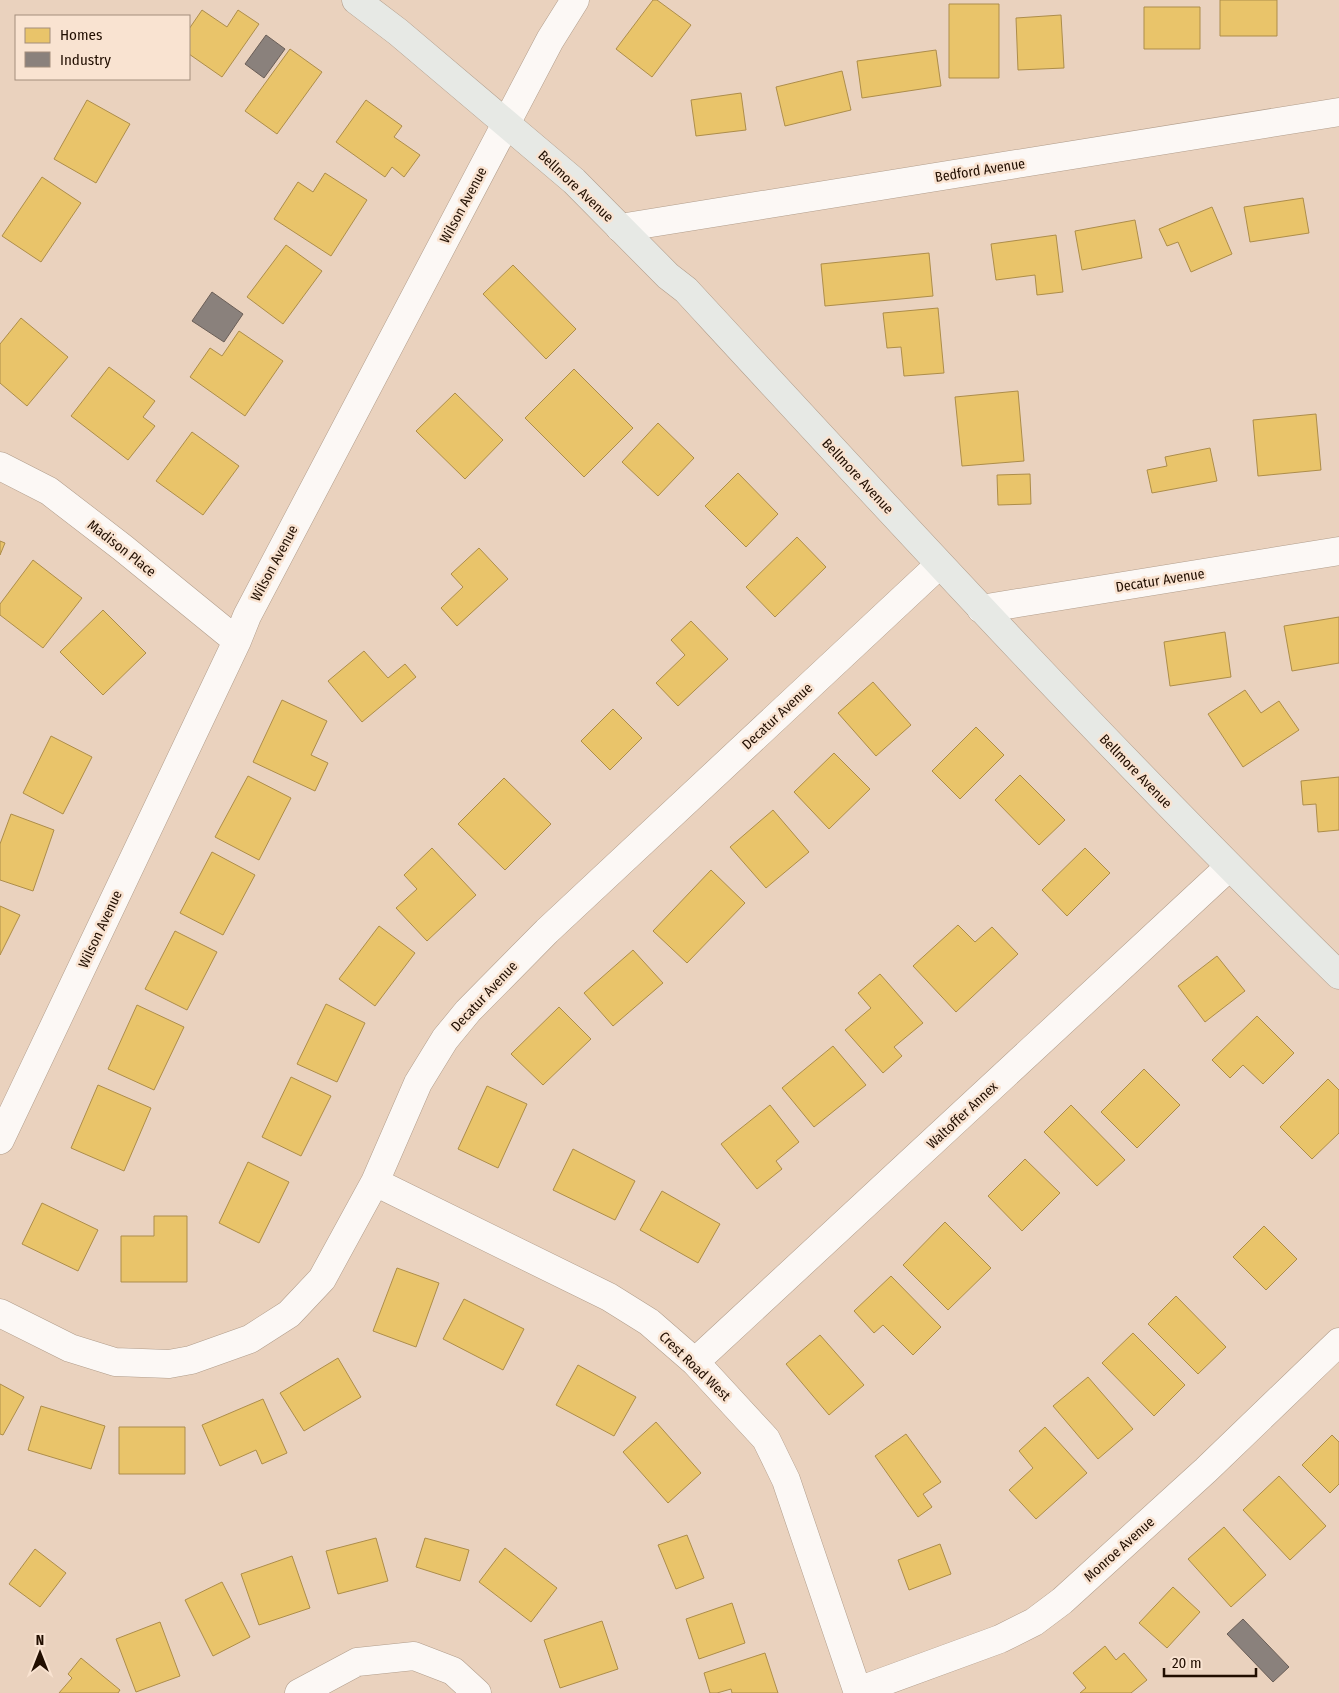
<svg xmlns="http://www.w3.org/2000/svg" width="1339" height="1693" font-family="'Fira Sans Condensed',sans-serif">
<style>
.homes{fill:#e9c46a;stroke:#ad8d4a}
.industry{fill:#8a817c;stroke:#6a5e57}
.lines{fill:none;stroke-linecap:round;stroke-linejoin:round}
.minor-casing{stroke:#b19d8b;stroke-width:29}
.secondary-casing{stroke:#b19d8b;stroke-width:29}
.minor{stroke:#fcf8f5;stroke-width:28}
.secondary{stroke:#e7e9e5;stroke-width:28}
.labels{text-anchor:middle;stroke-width:5;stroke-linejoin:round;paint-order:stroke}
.street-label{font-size:14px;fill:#210e00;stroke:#f9e3d1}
</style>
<rect width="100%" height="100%" fill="#ead2be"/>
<path class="homes" d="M 653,0 L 657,0 L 691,25 L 652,77 L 616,49 Z
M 1220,0 L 1277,0 L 1277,36 L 1220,36 Z
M 949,4 L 999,4 L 999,78 L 949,78 Z
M 1144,7 L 1200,7 L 1200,49 L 1144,49 Z
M 202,10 L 227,27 L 238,10 L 259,24 L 222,77 L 189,54 L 189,29 Z
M 1061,15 L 1064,68 L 1018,70 L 1016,18 Z
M 290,49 L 322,72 L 277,134 L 245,111 Z
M 936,50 L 941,86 L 862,98 L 857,61 Z
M 842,71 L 851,110 L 785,126 L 776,87 Z
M 741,93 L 746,130 L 696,136 L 691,100 Z
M 87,100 L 130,124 L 96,183 L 54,159 Z
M 366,100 L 402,126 L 394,137 L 420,155 L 404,177 L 392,167 L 385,177 L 336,142 Z
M 325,173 L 367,200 L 331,256 L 274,219 L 298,182 L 313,192 Z
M 42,177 L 81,203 L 41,262 L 2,236 Z
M 1303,198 L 1309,233 L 1250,242 L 1244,207 Z
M 1212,207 L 1232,254 L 1191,272 L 1178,242 L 1167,246 L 1159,229 Z
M 1135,220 L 1142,258 L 1082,270 L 1075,231 Z
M 1056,235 L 1063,292 L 1037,295 L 1035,275 L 996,280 L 991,244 Z
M 286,245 L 322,271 L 283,324 L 247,297 Z
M 929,253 L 933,296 L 825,306 L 821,264 Z
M 513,265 L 576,329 L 546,359 L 483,294 Z
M 938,308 L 944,373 L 904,376 L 901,347 L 887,348 L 883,313 Z
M 21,318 L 68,357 L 27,406 L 0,383 L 0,344 Z
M 239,331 L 283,361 L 245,416 L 190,377 L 210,348 L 222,356 Z
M 109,367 L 155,401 L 143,417 L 155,426 L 128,460 L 71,416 Z
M 574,369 L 633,428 L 584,477 L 525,418 Z
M 1018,391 L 1024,461 L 962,466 L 955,397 Z
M 455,393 L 503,440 L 465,479 L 416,431 Z
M 1316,414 L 1321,470 L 1258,476 L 1253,420 Z
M 658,423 L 694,458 L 658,496 L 622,462 Z
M 192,432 L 239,466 L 203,515 L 156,481 Z
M 1210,448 L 1217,481 L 1152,493 L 1147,470 L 1167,466 L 1165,457 Z
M 738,473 L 778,514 L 746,547 L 705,506 Z
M 1030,474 L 1031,504 L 998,505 L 997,475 Z
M 797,537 L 826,567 L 775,617 L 746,587 Z
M 0,541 L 5,543 L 0,555 Z
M 479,548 L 508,579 L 457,626 L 441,608 L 463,587 L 451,574 Z
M 33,560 L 82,598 L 43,648 L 0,615 L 0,604 Z
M 103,610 L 146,653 L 103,695 L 60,652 Z
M 1339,617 L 1339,663 L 1292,671 L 1284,626 Z
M 691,621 L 728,659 L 678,706 L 656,683 L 685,655 L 671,640 Z
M 1225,632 L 1231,677 L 1170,686 L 1164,642 Z
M 364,651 L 388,678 L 405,664 L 416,677 L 362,722 L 328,681 Z
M 873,682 L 911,725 L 876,756 L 838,713 Z
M 1245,690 L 1261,713 L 1279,701 L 1299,730 L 1243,767 L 1208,714 Z
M 282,700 L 327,721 L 311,755 L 328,763 L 315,791 L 253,762 Z
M 613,709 L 642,738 L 610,770 L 581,741 Z
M 976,727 L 1004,755 L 960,799 L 932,771 Z
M 51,736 L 92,757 L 63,814 L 23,793 Z
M 834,753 L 870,789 L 829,829 L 794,792 Z
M 1020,775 L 1065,820 L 1039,845 L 995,800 Z
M 248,776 L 291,798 L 259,860 L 215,837 Z
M 1339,777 L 1339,830 L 1318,832 L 1316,804 L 1303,805 L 1301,781 Z
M 504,778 L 551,824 L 505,870 L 458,824 Z
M 773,810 L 809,852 L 766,888 L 730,847 Z
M 11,814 L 54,830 L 33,891 L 0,880 L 0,844 Z
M 432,848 L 476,895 L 427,941 L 396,908 L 417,889 L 404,875 Z
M 1085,848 L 1110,873 L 1067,916 L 1042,890 Z
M 212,852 L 255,875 L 223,935 L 180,913 Z
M 711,870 L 745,903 L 687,963 L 653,931 Z
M 0,906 L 20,915 L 0,955 Z
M 958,925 L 975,942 L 992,927 L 1018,954 L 956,1012 L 913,966 Z
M 379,926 L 415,953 L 375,1006 L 339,979 Z
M 175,931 L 217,952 L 187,1010 L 145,989 Z
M 633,950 L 663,983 L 613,1026 L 584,993 Z
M 1217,956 L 1245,991 L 1205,1022 L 1178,986 Z
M 880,974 L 923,1023 L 894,1047 L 902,1056 L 883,1073 L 845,1030 L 871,1008 L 858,993 Z
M 326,1004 L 365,1023 L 337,1082 L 297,1064 Z
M 137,1005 L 184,1027 L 154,1090 L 108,1069 Z
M 559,1007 L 591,1039 L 543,1085 L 511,1054 Z
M 1257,1016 L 1294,1053 L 1263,1084 L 1243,1065 L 1230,1078 L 1212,1060 Z
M 833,1046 L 866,1085 L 814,1127 L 782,1088 Z
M 1144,1069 L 1180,1105 L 1137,1148 L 1101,1112 Z
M 291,1077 L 331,1096 L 301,1156 L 262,1137 Z
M 1328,1079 L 1339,1090 L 1339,1133 L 1312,1159 L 1280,1127 Z
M 98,1085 L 151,1108 L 124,1171 L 71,1148 Z
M 487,1086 L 527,1104 L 498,1168 L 458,1149 Z
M 770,1105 L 799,1142 L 776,1161 L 782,1169 L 757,1189 L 721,1144 Z
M 1071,1105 L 1125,1160 L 1097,1186 L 1044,1132 Z
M 573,1149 L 635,1181 L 615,1220 L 553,1190 Z
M 1025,1159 L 1060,1193 L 1022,1231 L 988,1196 Z
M 248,1162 L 289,1182 L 259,1243 L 219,1223 Z
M 662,1191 L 720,1224 L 698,1263 L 640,1230 Z
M 42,1203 L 98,1230 L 78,1271 L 22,1244 Z
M 154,1216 L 187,1216 L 187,1282 L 121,1282 L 121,1236 L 154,1236 Z
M 945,1222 L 991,1268 L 948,1310 L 903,1265 Z
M 1264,1226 L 1297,1259 L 1266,1290 L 1233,1257 Z
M 397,1268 L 439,1283 L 416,1347 L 373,1331 Z
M 891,1276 L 941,1327 L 913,1355 L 883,1325 L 874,1333 L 854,1311 Z
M 1176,1296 L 1226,1347 L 1198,1374 L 1148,1324 Z
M 464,1299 L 524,1329 L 503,1370 L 443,1339 Z
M 1133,1333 L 1185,1385 L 1154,1416 L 1102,1363 Z
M 820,1335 L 864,1385 L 829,1415 L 786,1364 Z
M 338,1358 L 361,1397 L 304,1431 L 280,1393 Z
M 578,1365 L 636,1397 L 614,1436 L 556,1405 Z
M 1088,1377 L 1133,1429 L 1098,1459 L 1053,1406 Z
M 0,1384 L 24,1397 L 3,1435 L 0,1434 Z
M 263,1399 L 287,1453 L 262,1464 L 256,1450 L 220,1466 L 202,1425 Z
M 41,1406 L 105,1426 L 91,1469 L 28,1450 Z
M 656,1422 L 701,1473 L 668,1503 L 623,1452 Z
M 119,1427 L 185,1427 L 185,1474 L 119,1474 Z
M 1045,1427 L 1087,1473 L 1036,1519 L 1009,1490 L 1033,1468 L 1019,1451 Z
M 906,1434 L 941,1482 L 923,1494 L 932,1507 L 918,1517 L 875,1456 Z
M 1332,1435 L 1339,1442 L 1339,1484 L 1330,1493 L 1302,1465 Z
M 1279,1476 L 1326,1526 L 1290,1560 L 1243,1510 Z
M 1224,1527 L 1266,1575 L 1231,1607 L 1188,1559 Z
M 687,1535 L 704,1578 L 676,1589 L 658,1545 Z
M 376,1538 L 388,1581 L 338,1594 L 326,1551 Z
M 425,1538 L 469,1550 L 460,1581 L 416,1567 Z
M 940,1544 L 951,1574 L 909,1590 L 898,1560 Z
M 505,1548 L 557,1588 L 531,1622 L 479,1582 Z
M 35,1549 L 66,1573 L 40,1607 L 9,1584 Z
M 292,1556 L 310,1608 L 259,1625 L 241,1574 Z
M 222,1582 L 250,1637 L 213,1656 L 185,1600 Z
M 1173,1587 L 1200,1612 L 1167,1648 L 1139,1623 Z
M 732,1603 L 745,1643 L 699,1659 L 686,1619 Z
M 602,1621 L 618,1669 L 560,1688 L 544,1640 Z
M 160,1622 L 180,1676 L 136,1692 L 116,1639 Z
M 1105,1646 L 1116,1660 L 1124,1653 L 1147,1680 L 1131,1693 L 1080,1693 L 1086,1688 L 1073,1673 Z
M 765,1653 L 778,1693 L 732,1693 L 731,1689 L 717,1693 L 710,1693 L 704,1673 Z
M 81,1658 L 120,1690 L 118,1693 L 59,1693 L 72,1678 L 68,1674 Z"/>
<path class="industry" d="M 266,35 L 285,49 L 264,78 L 245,64 Z
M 212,292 L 243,314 L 224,342 L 192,321 Z
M 1243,1619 L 1289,1667 L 1273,1682 L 1227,1634 Z"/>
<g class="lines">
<defs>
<path id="minor" d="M 620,228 L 1339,112
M 0,466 L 49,491 L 123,548 L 237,641
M 981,609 L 1339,551
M 0,1140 L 237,641 L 247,616 L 550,40 L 575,0
M 375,1182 L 609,1297 L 649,1322 L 695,1362 L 766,1439 L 786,1480 L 858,1693
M 0,1313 L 70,1348 L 115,1362 L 169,1364 L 191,1360 L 250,1339 L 289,1314 L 322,1279 L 375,1182 L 418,1083 L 445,1039 L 468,1011 L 547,931 L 939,565
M 695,1362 L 1229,867
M 858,1691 L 1000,1639 L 1034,1622 L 1062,1601 L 1206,1470 L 1339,1342
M 299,1693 L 357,1662 L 414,1656 L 453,1671 L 477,1693"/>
<path id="secondary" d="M 356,0 L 398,32 L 574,181 L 668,276 L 686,290 C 900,522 1113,754 1339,975"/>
</defs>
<use href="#minor" class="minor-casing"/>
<use href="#secondary" class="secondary-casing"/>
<use href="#minor" class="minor"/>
<use href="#secondary" class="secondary"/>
</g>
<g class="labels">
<g class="street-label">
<text transform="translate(980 170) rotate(-9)" y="5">Bedford Avenue</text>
<text transform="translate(576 186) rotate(43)" y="5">Bellmore Avenue</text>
<text transform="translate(463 205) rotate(-62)" y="5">Wilson Avenue</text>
<text transform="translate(858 476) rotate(47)" y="5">Bellmore Avenue</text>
<text transform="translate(122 548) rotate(38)" y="5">Madison Place</text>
<text transform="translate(274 563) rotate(-62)" y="5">Wilson Avenue</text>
<text transform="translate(1160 580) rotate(-9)" y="5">Decatur Avenue</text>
<text transform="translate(777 716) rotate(-43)" y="5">Decatur Avenue</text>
<text transform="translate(1136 771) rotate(46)" y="5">Bellmore Avenue</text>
<text transform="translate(100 929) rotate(-65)" y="5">Wilson Avenue</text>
<text transform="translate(484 996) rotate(-47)" y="5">Decatur Avenue</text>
<text transform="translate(962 1115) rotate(-43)" y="5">Waltoffer Annex</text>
<text transform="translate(695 1366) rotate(44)" y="5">Crest Road West</text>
<text transform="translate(1119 1549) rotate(-42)" y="5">Monroe Avenue</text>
</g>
</g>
<rect x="15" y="15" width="175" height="65" fill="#f9e3d1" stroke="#a38e7d"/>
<rect x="25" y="28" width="25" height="15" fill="#e9c46a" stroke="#a38e7d"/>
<text x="60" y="40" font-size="15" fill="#210e00">Homes</text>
<rect x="25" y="52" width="25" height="15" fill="#8a817c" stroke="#a38e7d"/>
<text x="60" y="65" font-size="15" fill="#210e00">Industry</text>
<g transform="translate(40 1653)" stroke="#f9e3d1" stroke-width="4" paint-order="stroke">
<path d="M0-4L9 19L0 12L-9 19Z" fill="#210e00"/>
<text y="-8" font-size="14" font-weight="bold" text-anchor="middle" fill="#210e00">N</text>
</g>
<path d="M1164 1668v8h92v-8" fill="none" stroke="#210e00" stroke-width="2.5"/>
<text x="1172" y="1668" font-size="15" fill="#210e00" stroke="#f9e3d1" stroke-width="4" paint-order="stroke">20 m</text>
</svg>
